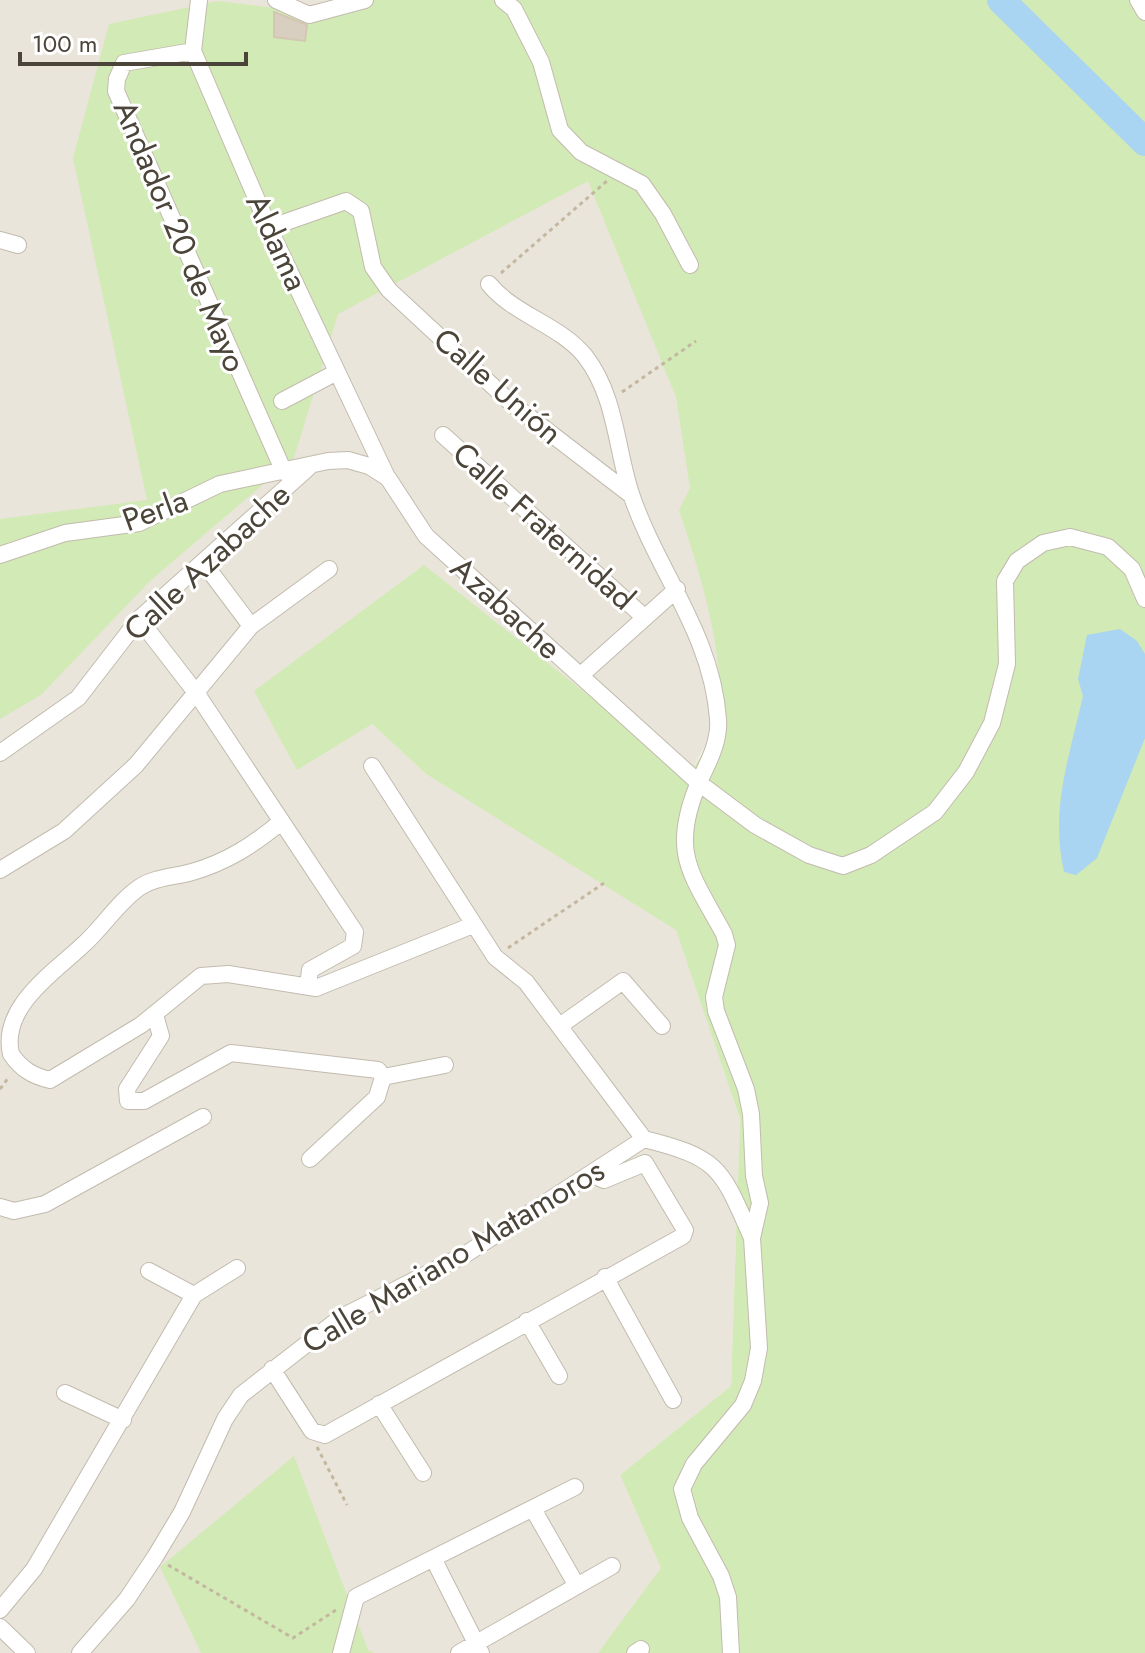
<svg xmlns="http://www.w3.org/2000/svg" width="1145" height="1653" font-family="Jost,sans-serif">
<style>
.residential{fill:#eae5da}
.green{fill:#d2eab5}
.water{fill:#a9d4f2}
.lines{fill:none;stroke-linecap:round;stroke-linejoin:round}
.river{stroke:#a9d4f2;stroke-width:28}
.building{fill:#d8cfc1;stroke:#d3c7b4;stroke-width:2}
.minor-casing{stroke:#c2bbae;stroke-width:18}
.path{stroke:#c4b79f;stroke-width:3;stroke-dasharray:4 4;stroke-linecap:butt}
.minor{stroke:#fff;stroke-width:16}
.labels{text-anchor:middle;stroke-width:6;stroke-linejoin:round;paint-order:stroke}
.street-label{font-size:32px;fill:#4b4439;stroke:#fff}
</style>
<rect width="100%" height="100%" fill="#f6f3ec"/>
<path class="residential" d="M 0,0 L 467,0 L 616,159 L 741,379 L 738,686 L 689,775 L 372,724 L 426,774 L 676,929 L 740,1119 L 731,1386 L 620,1475 L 699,1653 L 0,1653 Z"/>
<path class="green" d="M 360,0 L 1145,0 L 1145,1653 L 598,1653 L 661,1568 L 620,1475 L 731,1386 L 740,1119 L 676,930 L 426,774 L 372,724 L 297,770 L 254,691 L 424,565 L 689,775 C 698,759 715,738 718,720 C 727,657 699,570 679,510 L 690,488 L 676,397 L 588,181 L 338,314 L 294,458 L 151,580 L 41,695 L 0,719 L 0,519 L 147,500 L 73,158 L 109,24 L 218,1 L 332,15 Z
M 294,1456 L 368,1650 L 374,1653 L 201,1653 L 160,1567 Z"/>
<path class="water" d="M 1120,629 L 1137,641 L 1145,654 L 1145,738 L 1097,858 L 1076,875 L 1064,872 C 1050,809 1069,758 1083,696 L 1078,679 L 1087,635 Z"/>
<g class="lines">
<path class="river" d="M 1001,0 L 1145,142"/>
</g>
<path class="building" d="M 274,12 L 307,25 L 305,41 L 274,37 Z"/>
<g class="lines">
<defs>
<path id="minor" d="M 199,0 L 193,51 L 269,228 L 387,477
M 276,0 L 309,15 L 365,0
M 503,0 L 514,9 L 541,62 L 560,130 L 581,152 L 642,184 L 663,214 L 690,265
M 1138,0 L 1145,12
M 193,51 L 124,63 L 117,79 L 116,91 L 284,472
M 269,228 L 346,201 L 361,211 L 373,267 L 389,290 L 511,403 L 631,495
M 0,240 L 18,245
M 489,284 C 514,315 560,325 585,356 C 616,396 616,448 631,494 C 657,571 712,634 718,719 C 720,741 708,763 699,782 C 669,853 691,873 724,934 L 727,945 L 714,997 L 716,1011 L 746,1089 L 751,1114 L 754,1176 L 760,1203 L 752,1238 L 759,1348 L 753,1381 L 743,1405 L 694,1464 L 682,1489 L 690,1518 L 721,1576 L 728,1597 L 731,1653
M 282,401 L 337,372
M 443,435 L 644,617
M 0,555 L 65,533 L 139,523 L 220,484 L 328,461 L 348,460 L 369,466 L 388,478 L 426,536 L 699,783 L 755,825 L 809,855 L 843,866 L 871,855 L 935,812 L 966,772 L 992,723 L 1007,664 L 1005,581 L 1017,561 L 1043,543 L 1070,537 L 1108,547 L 1132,569 L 1145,599
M 203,562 L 251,626
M 139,619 L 197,694 L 355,932 L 353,946 L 310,970 L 308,986
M 581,675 L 677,589
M 0,753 L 78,698 L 139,619 L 308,468
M 372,766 L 495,957 L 526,982 L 644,1139
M 281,822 C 253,845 227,862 192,872 C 175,877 155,877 140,887 C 118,902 103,927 84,944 C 56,971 0,1006 11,1054 C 21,1069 33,1076 50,1080 L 141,1025 L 201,976 L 228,974 L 316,988 L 473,925
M 0,870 L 64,831 L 136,765 L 251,626 L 329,569
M 155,1015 L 161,1036 L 127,1089 L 128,1101 L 144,1101 L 231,1053 L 378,1070 L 383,1077 L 377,1097 L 310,1159
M 561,1025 L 623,981 L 662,1026
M 383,1077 L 445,1065
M 644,1139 C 720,1158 721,1168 752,1238
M 0,1207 L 14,1211 L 45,1204 L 203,1117
M 149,1271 L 194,1295
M 605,1277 L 673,1400
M 527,1321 L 559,1376
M 272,1369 L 312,1431 L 325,1435 L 683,1236 L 685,1230 L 645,1163 L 604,1180 L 591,1174
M 65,1393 L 123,1420
M 379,1404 L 423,1473
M 533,1509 L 577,1586
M 434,1560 L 481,1653
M 0,1610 L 34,1569 L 194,1295 L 237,1268
M 0,1627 L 27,1653
M 80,1653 L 127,1599 L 155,1557 L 182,1512 L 225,1419 L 241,1395 L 340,1318 L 466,1254 L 644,1139
M 341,1653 L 356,1597 L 575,1487
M 459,1653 L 612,1566
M 635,1653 L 641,1649"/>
</defs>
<use href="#minor" class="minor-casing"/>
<path class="path" d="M 501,273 L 607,181
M 622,392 L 696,341
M 508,948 L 604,883
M 0,1089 L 9,1077
M 317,1447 L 347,1505
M 168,1565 L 293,1638 L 336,1610"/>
<use href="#minor" class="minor"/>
</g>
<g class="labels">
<g class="street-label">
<text transform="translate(180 236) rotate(67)" y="11">Andador 20 de Mayo</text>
<text transform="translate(277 242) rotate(65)" y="11">Aldama</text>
<text transform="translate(498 386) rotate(41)" y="11">Calle Unión</text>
<text transform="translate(155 510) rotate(-20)" y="11">Perla</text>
<text transform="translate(544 526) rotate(42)" y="11">Calle Fraternidad</text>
<text transform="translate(207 562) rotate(-43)" y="11">Calle Azabache</text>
<text transform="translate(506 608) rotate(42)" y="11">Azabache</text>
<text transform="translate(453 1256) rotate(-31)" y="11">Calle Mariano Matamoros</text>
</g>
</g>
<path d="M20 52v12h226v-12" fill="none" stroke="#4b4439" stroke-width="4"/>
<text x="32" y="52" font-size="24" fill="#4b4439" stroke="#ffffff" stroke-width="6" paint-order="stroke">100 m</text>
</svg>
